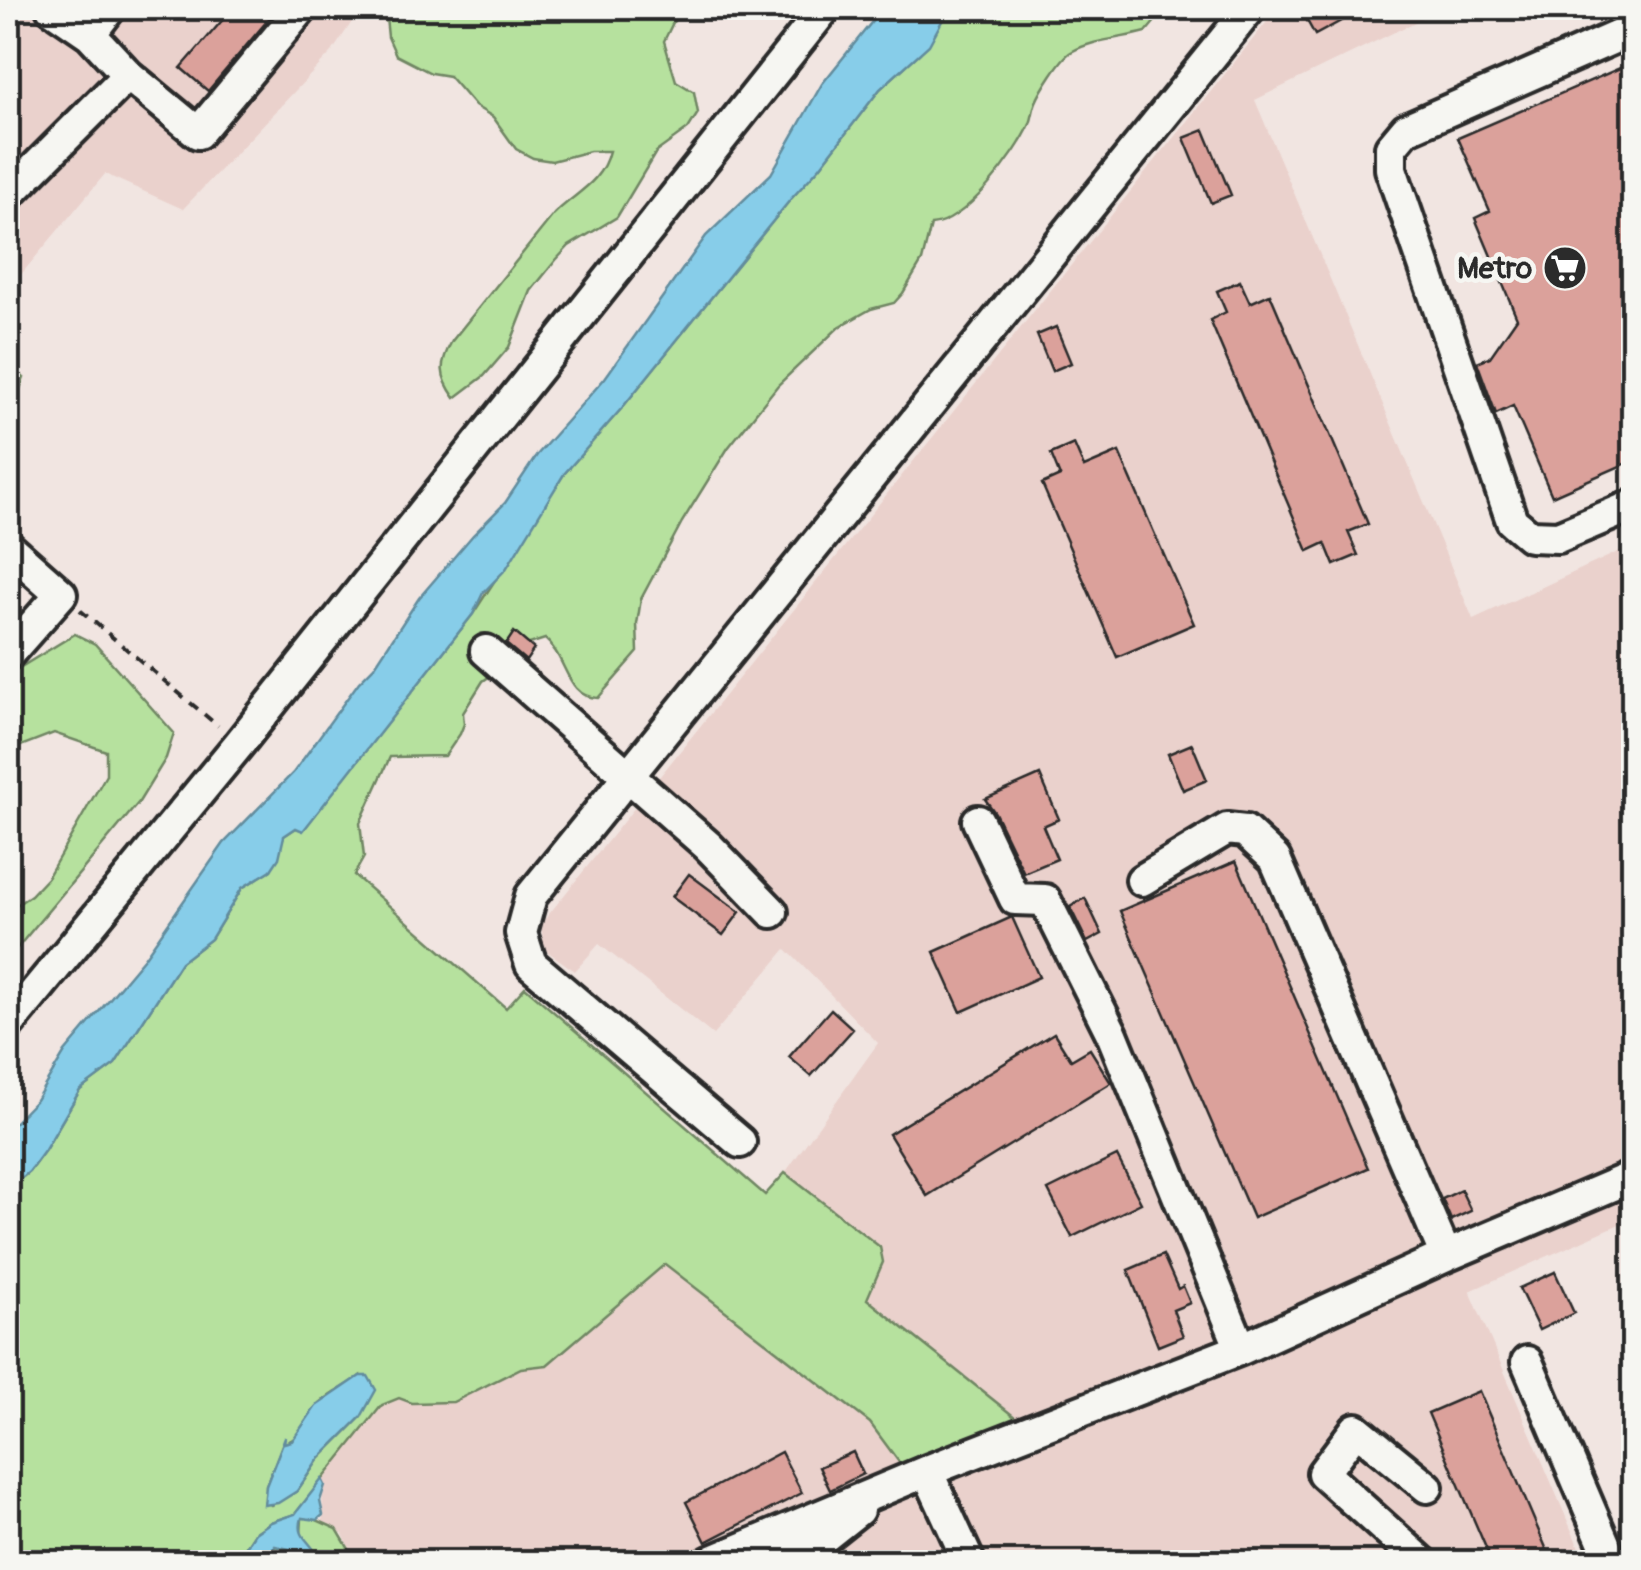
<svg xmlns="http://www.w3.org/2000/svg" width="1641" height="1570" font-family="Pangolin,sans-serif">
<style>
.built{fill:#ead1cc}
.green{fill:#b6e19e;stroke:#708664;stroke-width:2.5;fill-rule:evenodd}
.water{fill:#87cde9;stroke:#628c9d;stroke-width:2.5}
.building{fill:#dba19b;stroke:#2b2b2b;stroke-width:2.5}
.lines{fill:none;stroke-linecap:round;stroke-linejoin:round}
.minor-casing{stroke:#2b2b2b;stroke-width:38}
.path{stroke:#2b2b2b;stroke-width:4;stroke-dasharray:10 8;stroke-linecap:butt}
.minor{stroke:#f6f6f2;stroke-width:30}
.labels{text-anchor:middle;stroke-width:9;stroke-linejoin:round;paint-order:stroke}
.poi-label{font-size:30px;font-weight:bold;fill:#2b2b2b;stroke:#f6f6f2;text-anchor:end}
</style>
<rect width="100%" height="100%" fill="#f1e5e1"/>
<filter id="ink" filterUnits="userSpaceOnUse"><feTurbulence type="fractalNoise" baseFrequency=".01" numOctaves="2"/><feDisplacementMap in="SourceGraphic" scale="20" xChannelSelector="R" yChannelSelector="G"/><feConvolveMatrix kernelMatrix="1 2 1 2 8 2 1 2 1" color-interpolation-filters="sRGB"/></filter>
<g filter="url(#ink)">
<path class="built" d="M 8,8 L 361,8 L 332,52 L 183,209 L 105,174 L 8,290 Z
M 1278,8 L 1444,8 L 1255,100 L 1473,619 L 1633,545 L 1633,1218 L 1470,1291 L 1585,1562 L 359,1560 L 353,1556 L 343,1534 L 323,1524 L 322,1479 L 382,1405 L 399,1398 L 412,1403 L 453,1402 L 521,1368 L 547,1365 L 665,1264 L 870,1423 L 904,1469 L 1020,1421 L 867,1299 L 883,1262 L 880,1247 L 785,1173 L 878,1043 L 786,949 L 713,1035 L 599,944 L 575,971 L 544,949 L 541,924 Z"/>
<path class="green" d="M 385,8 L 680,8 L 664,41 L 676,81 L 694,92 L 698,113 L 688,129 L 656,152 L 617,217 L 569,246 L 556,260 L 531,291 L 509,347 L 484,376 L 455,398 C 439,376 439,364 452,341 L 554,214 C 576,192 601,184 609,151 L 590,151 L 552,161 L 533,158 L 516,149 L 493,117 L 475,106 L 449,76 L 431,73 L 396,55 L 388,37 Z
M 949,8 L 1166,8 L 1146,32 C 1121,39 1094,39 1071,52 C 1061,58 1041,90 1036,102 C 1033,109 1033,116 1030,124 C 1017,154 965,223 931,225 L 922,261 L 903,293 L 894,303 L 871,309 L 839,327 L 778,385 L 728,448 L 682,522 L 641,599 L 637,624 L 638,652 L 598,698 C 566,698 567,657 545,639 L 520,647 L 496,672 L 483,681 L 463,713 L 464,724 L 460,734 L 445,756 L 390,757 L 360,823 L 364,857 L 354,875 L 506,1008 L 525,987 L 765,1195 L 785,1173 L 880,1247 L 883,1262 L 867,1299 L 1021,1422 L 904,1469 L 870,1423 L 665,1264 L 547,1365 L 521,1368 L 453,1402 L 412,1403 L 399,1398 L 382,1405 L 295,1514 L 271,1522 L 255,1533 L 236,1562 L 8,1562 L 8,1189 L 29,1172 L 45,1150 L 80,1090 L 115,1064 L 181,962 L 211,939 L 242,888 L 271,870 L 284,836 L 296,828 L 303,830 L 473,614 L 564,474 L 622,408 L 790,200 L 820,167 L 880,89 L 920,53 ZM 360,1376 L 361,1417 L 318,1460 L 297,1491 L 271,1505 L 266,1501 L 266,1486 L 283,1443 C 304,1439 306,1416 320,1403 C 332,1392 348,1386 360,1376 Z
M 8,365 L 24,378 L 8,421 Z
M 75,634 L 95,644 L 174,733 L 166,758 L 139,802 L 8,959 L 8,911 L 31,895 L 47,878 L 106,775 L 106,751 L 54,733 L 8,751 L 8,675 Z
M 310,1517 L 337,1529 L 353,1556 L 365,1562 L 279,1562 L 271,1553 L 275,1546 L 297,1548 L 310,1556 L 301,1535 L 302,1518 Z"/>
<path class="water" d="M 883,8 L 949,8 L 929,45 L 880,89 L 820,167 L 790,200 L 622,408 L 564,474 L 506,569 L 483,593 L 473,614 L 303,831 L 296,828 L 284,836 L 279,858 L 271,870 L 242,888 L 211,939 L 181,962 L 115,1064 L 80,1090 L 45,1150 L 29,1172 L 8,1189 L 8,1129 L 36,1100 L 65,1052 L 144,958 L 224,843 L 293,773 L 359,682 L 374,667 L 419,598 L 473,535 L 505,503 L 537,455 L 605,378 L 706,236 L 771,174 L 822,84 Z
M 360,1376 L 368,1376 L 376,1390 L 361,1417 L 318,1460 L 297,1491 L 278,1503 L 264,1505 L 266,1486 L 285,1437 L 284,1443 L 292,1441 L 316,1406 Z
M 322,1479 L 325,1485 L 320,1501 L 323,1515 L 317,1520 L 302,1518 C 296,1537 310,1540 317,1555 L 275,1546 L 271,1553 L 279,1562 L 236,1562 L 255,1533 L 271,1522 L 295,1514 Z"/>
<path class="building" d="M 233,8 L 278,8 L 208,91 L 181,68 Z
M 1300,8 L 1365,8 L 1315,35 Z
M 1634,62 L 1634,460 L 1552,496 L 1513,406 L 1496,414 L 1477,362 L 1490,357 L 1517,318 L 1475,218 L 1490,211 L 1458,138 Z
M 1204,130 L 1231,195 L 1211,203 L 1184,138 Z
M 1240,281 L 1250,303 L 1270,294 L 1368,524 L 1348,532 L 1358,555 L 1334,565 L 1325,543 L 1308,551 L 1210,320 L 1226,312 L 1217,291 Z
M 1056,327 L 1071,363 L 1052,371 L 1037,335 Z
M 1074,444 L 1084,467 L 1119,452 L 1194,624 L 1117,657 L 1042,484 L 1060,476 L 1051,454 Z
M 514,632 L 534,649 L 526,661 L 506,644 Z
M 1192,744 L 1207,780 L 1183,790 L 1168,754 Z
M 1040,775 L 1059,819 L 1043,826 L 1057,859 L 1024,873 L 995,813 L 985,799 Z
M 1236,861 L 1368,1168 L 1253,1218 L 1120,911 Z
M 689,874 L 740,912 L 723,935 L 672,897 Z
M 1085,898 L 1102,934 L 1087,942 L 1070,907 Z
M 1012,917 L 1039,977 L 961,1012 L 934,952 Z
M 831,1009 L 853,1029 L 811,1076 L 789,1057 Z
M 1054,1033 L 1071,1060 L 1090,1049 L 1111,1083 L 927,1196 L 889,1134 Z
M 1117,1156 L 1141,1203 L 1072,1237 L 1048,1190 Z
M 1461,1190 L 1471,1211 L 1451,1220 L 1442,1199 Z
M 1163,1255 L 1178,1289 L 1183,1286 L 1190,1303 L 1173,1310 L 1183,1336 L 1158,1346 L 1128,1270 Z
M 1555,1272 L 1574,1313 L 1539,1330 L 1519,1288 Z
M 1479,1391 L 1552,1562 L 1492,1562 L 1428,1413 Z
M 781,1452 L 802,1493 L 706,1542 L 686,1502 Z
M 853,1452 L 863,1474 L 830,1490 L 819,1467 Z"/>
<g class="lines">
<defs>
<path id="minor" d="M 52,8 L 90,34 L 128,75 L 198,133 L 302,8
M 1634,29 L 1406,129 L 1391,147 L 1391,169 L 1512,521 L 1530,536 L 1558,537 L 1634,505
M 90,34 L 110,8
M 8,195 L 128,75
M 8,547 L 61,594 L 8,654
M 486,651 L 708,846 L 772,912
M 978,821 L 1015,899 L 1045,900 L 1112,1034 L 1241,1349
M 1142,880 L 1227,829 L 1245,831 L 1275,859 L 1446,1256
M 8,1025 L 239,744 L 825,8
M 740,1142 L 531,964 L 521,933 L 531,896 L 1250,8
M 1527,1362 L 1612,1562
M 927,1471 L 969,1562
M 710,1562 L 927,1471 L 1241,1349 L 1446,1256 L 1634,1176
M 787,1562 L 800,1556 L 858,1510
M 1422,1562 L 1323,1473 L 1356,1429 L 1427,1487"/>
</defs>
<use href="#minor" class="minor-casing"/>
<path class="path" d="M 80,610 L 218,726"/>
<use href="#minor" class="minor"/>
</g>
</g>
<defs>
<symbol id="supermarket-disc" viewBox="-11 -11 22 22"><circle r="9.5" fill="#2b2b2b" stroke="#f6f6f2"/><path d="M-6-5.5h2.5l.6 2H6L4.5 2H-2.5L-4.4-4H-6ZM-1.5 3.2a1.3 1.3 0 1 0 .1 0ZM3 3.2a1.3 1.3 0 1 0 .1 0Z" fill="#fff"/></symbol>
</defs>
<g fill-rule="evenodd">
<use href="#supermarket-disc" x="1540" y="243" width="50" height="50"/>
</g>
<g class="labels">
<g class="poi-label">
<text x="1532" y="278">Metro</text>
</g>
</g>
<rect width="1641" height="1570" fill="none" stroke="#f6f6f2" stroke-width="40"/>
<rect x="20" y="20" width="1601" height="1530" fill="none" stroke="#2b2b2b" stroke-width="4" filter="url(#ink)"/>
</svg>
